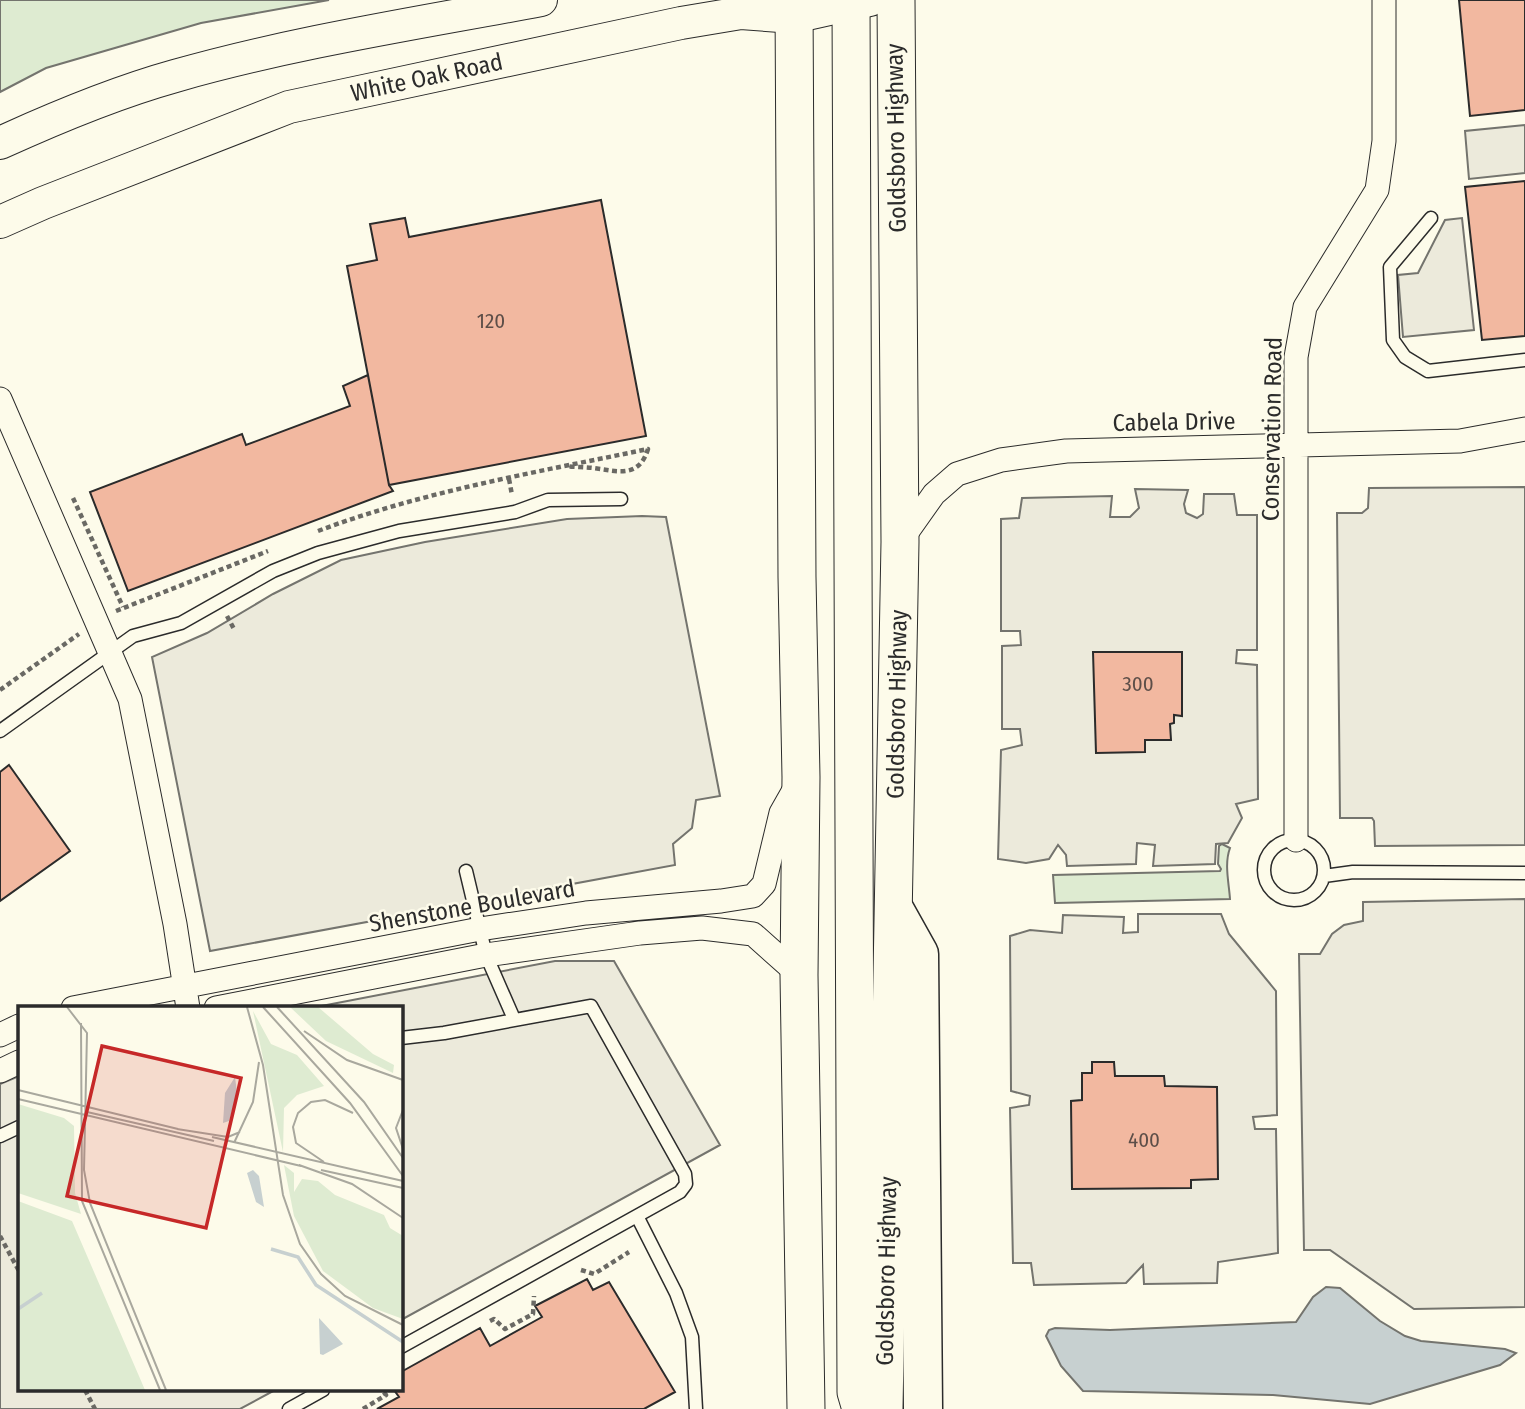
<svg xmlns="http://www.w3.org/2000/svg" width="1525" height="1409" font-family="'Fira Sans Condensed',sans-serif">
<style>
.green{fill:#deebd1;stroke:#74746e;stroke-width:2}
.parking{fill:#eceadb;stroke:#74746e;stroke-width:2}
.water{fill:#c7d0d0;stroke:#74746e;stroke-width:2}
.building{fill:#f2b8a0;stroke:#2b2b2b;stroke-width:2}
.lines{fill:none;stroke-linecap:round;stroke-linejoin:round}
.lane-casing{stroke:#2b2b2b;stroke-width:15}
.street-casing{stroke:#2b2b2b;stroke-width:25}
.secondary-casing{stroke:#2b2b2b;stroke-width:34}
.primary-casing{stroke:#2b2b2b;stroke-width:39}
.highway-casing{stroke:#2b2b2b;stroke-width:41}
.path{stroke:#6a6964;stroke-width:4.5;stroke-dasharray:5 3.5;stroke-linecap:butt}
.lane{stroke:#fdfbea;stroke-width:12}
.street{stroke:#fdfbea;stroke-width:23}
.secondary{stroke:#fdfbea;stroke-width:32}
.primary{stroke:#fdfbea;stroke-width:37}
.highway{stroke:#fdfbea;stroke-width:38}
.labels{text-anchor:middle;stroke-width:5;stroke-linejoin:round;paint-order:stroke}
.number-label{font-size:21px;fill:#5d4e48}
.street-label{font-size:24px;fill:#2b2b2b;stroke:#fdfbea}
.inset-river{fill:none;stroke:#c7d0d0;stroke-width:3.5}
.inset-road{fill:none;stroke:#a9a89e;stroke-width:2}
.view{fill:#c62828;fill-opacity:0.15;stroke:#c62828;stroke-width:3.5}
.inset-edge{fill:none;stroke:#2b2b2b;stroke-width:3.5}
</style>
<rect width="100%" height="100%" fill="#fdfbea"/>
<path class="green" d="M 0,0 L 329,0 L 201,23 L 46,68 L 0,92 Z
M 1222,844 L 1230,848 C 1224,864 1229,883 1230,899 L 1055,903 L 1053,875 L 1220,871 L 1221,869 L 1218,864 L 1219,846 Z"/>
<path class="parking" d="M 1525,125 L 1525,173 L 1469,179 L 1465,131 Z
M 1462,218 L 1474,330 L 1403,337 L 1398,275 L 1418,273 L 1445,220 Z
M 1525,487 L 1525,845 L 1375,846 L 1374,821 L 1372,818 L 1340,818 L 1337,513 L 1362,513 L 1368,508 L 1369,488 Z
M 1135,489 L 1188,490 L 1184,504 L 1186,513 L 1197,518 L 1203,514 L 1204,494 L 1234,494 L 1237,515 L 1257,515 L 1257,650 L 1237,650 L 1236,663 L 1257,665 L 1258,799 L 1236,804 L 1242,818 L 1228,843 L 1216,844 L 1215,864 L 1153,866 L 1155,845 L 1137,843 L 1136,864 L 1067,866 L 1066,855 L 1058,845 L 1049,859 L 1026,863 L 998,859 L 1001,750 L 1022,745 L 1020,729 L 1002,729 L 1002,646 L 1021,645 L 1020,631 L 1001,631 L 1001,519 L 1019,518 L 1022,498 L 1112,496 L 1110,517 L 1130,517 L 1139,508 Z
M 642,516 L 666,517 L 720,796 L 696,800 L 692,828 L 673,844 L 675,865 L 210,951 L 152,657 L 207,633 L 273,594 L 341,560 L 425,542 L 567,519 Z
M 1525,899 L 1525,1307 L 1414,1309 L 1330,1250 L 1304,1250 L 1299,954 L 1320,954 L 1332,934 L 1344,925 L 1363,921 L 1363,902 Z
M 1138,914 L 1221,914 L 1229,934 L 1276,991 L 1277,1115 L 1253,1117 L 1255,1129 L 1276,1129 L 1278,1253 L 1218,1262 L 1217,1283 L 1144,1284 L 1143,1265 L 1126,1283 L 1034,1285 L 1031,1263 L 1013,1263 L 1010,1108 L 1029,1105 L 1030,1096 L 1011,1091 L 1010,936 L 1030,930 L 1062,933 L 1063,915 L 1124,917 L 1123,933 L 1138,932 Z
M 555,961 L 614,961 L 720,1145 L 401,1320 L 401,1008 L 311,1008 Z
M 19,1076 L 19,1390 L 275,1390 L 240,1409 L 0,1409 L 0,1084 Z"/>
<path class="water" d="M 1326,1287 L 1340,1288 L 1380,1321 L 1405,1336 L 1421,1341 L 1505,1349 L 1516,1353 L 1500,1365 L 1370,1404 L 1273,1395 L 1083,1391 L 1061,1366 L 1046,1336 L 1049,1330 L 1055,1328 L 1110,1330 L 1296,1322 L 1313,1297 Z"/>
<path class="building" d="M 1459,0 L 1525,0 L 1525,110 L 1470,116 Z
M 1525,181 L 1525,336 L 1482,340 L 1465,187 Z
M 601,200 L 646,436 L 389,485 L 347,266 L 377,260 L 370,224 L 405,218 L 409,237 Z
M 368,375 L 389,485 L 393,491 L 128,591 L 90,492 L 242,434 L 246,445 L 350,406 L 343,386 Z
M 1093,652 L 1182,652 L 1182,716 L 1174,715 L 1174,723 L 1170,724 L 1171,740 L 1145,740 L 1145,752 L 1096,753 Z
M 9,765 L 70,851 L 0,901 L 0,772 Z
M 1092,1062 L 1114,1062 L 1115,1076 L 1164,1076 L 1165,1086 L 1217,1087 L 1218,1179 L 1191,1180 L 1191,1188 L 1072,1189 L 1071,1101 L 1082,1100 L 1082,1073 L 1092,1073 Z
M 587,1279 L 593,1290 L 609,1282 L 675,1392 L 644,1409 L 377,1409 L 399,1397 L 394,1390 L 401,1390 L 401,1372 L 480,1328 L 490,1346 L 542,1317 L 535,1306 Z"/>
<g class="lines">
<defs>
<path id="lane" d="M 1431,218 L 1390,267 L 1393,340 L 1405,357 L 1428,371 L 1525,360
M 0,731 L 133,636 L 181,623 L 273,571 L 318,553 L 399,531 L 515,512 L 548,500 L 621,499
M1264 870a30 30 0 1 1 60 0a30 30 0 1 1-60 0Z
M 466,871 L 486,955 L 514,1019
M 1324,876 L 1353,872 L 1525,873
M 401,1038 L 444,1033 L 591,1006 L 685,1174 L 686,1184 L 680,1192 L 401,1347
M 0,1136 L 19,1127
M 637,1216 L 676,1293 L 692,1337 L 696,1409
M 289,1409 L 323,1390"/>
<path id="street" d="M 0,399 L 130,699 L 175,924 L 188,1008
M 900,542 L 934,494 L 957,474 L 1001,460 L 1066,451 L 1460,441 L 1525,429
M 1296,840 L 1296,357 L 1305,307 L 1377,190 L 1384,141 L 1384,0
M 73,1008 L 480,929 L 586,913 L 721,901 L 753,896 L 764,884 L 781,813 L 798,783
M 216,1008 L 486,955 L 640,933 L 702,928 L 753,934 L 799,975
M 0,1035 L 19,1026
M 0,1071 L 19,1062"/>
<g id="secondary">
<path d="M 0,143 C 57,117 114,93 175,76 C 294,42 419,23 541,0"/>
<path id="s1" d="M 0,222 L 43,203 L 289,107 L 681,23 L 741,13 L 794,17 L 870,0"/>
</g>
<g id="primary">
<path d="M 794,0 L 797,577 L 801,777 L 799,975 L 806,1409"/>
<path d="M 851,0 L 856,1392 L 861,1409"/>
<path id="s2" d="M 884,1409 L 900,542 L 896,0"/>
</g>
<path id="highway" d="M 895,911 L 919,954 L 923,1409"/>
</defs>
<use href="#lane" class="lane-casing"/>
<use href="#street" class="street-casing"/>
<use href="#secondary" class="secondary-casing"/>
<use href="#primary" class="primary-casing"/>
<use href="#highway" class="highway-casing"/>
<path class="path" d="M 509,479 L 512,495
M 73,498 L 123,607
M 318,531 C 424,491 538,472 648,449 C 639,479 617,471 593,468 C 584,467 574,467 565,466
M 116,611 L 268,551
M 227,616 L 234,629
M 0,690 L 79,634
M 0,1236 L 19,1271
M 581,1270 L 594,1274 L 629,1252
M 490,1321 L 494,1319 L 505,1329 L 533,1314 L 534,1296
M 85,1390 L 95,1409
M 363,1409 L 386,1395 L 382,1390"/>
<use href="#lane" class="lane"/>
<use href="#street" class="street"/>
<use href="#secondary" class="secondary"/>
<use href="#primary" class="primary"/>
<use href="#highway" class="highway"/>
</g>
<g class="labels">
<g class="number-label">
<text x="491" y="328">120</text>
<text x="1138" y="691">300</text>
<text x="1144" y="1147">400</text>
</g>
<g class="street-label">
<text dy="8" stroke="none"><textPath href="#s1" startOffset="452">White Oak Road</textPath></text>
<text transform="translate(896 138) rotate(-91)" y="8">Goldsboro Highway</text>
<text transform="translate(1174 422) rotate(-1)" y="8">Cabela Drive</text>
<text transform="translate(1272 429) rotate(-89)" y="8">Conservation Road</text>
<text dy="8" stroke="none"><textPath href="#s2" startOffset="705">Goldsboro Highway</textPath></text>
<text transform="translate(472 906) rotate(-10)" y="8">Shenstone Boulevard</text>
<text dy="8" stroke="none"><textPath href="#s2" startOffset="138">Goldsboro Highway</textPath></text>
</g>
</g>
<g transform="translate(18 1006)">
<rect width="385" height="385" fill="#fdfbea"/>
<path d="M 272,1 L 300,1 L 355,48 L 376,59 L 375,67 L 308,35 ZM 235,5 L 253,38 L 279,49 L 306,80 L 279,89 L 266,102 L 265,146 ZM 0,98 L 46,112 L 56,120 L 57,187 L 63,208 L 0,187 ZM 266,159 L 276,167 L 276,186 L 284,173 L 300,175 L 317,189 L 366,209 L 372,222 L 385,230 L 385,313 L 355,302 L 305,265 L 276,210 ZM 0,195 L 54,215 L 127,384 L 0,384 Z" fill="#deebd1"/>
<path d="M 217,71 L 219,87 L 211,115 L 205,117 L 207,87 ZM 235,164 L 241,170 L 246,201 L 238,196 L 229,167 ZM 301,312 L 325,338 L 305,349 L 302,348 Z" fill="#c7d0d0"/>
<path class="inset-river" d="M 253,243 L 280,251 L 298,279 L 385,336M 0,303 L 24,287"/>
<path class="inset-road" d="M 49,1 L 69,27 L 66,164 L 72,197 L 148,384M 229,1 L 245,59 L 265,189 L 282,238 L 303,268 L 327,290 L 385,319M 245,1 L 332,97 L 385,170M 259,1 L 346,96 L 385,152M 63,17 L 64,195 L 142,384M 286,25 L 329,54 L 385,74M 0,84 L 160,123M 0,93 L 283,160M 385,104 L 378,122 L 385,143M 69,106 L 196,135M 159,123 L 210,131 L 222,126M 194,131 L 385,175M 216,137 L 235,96 L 241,56M 306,156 L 278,137 L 275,121 L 280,107 L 293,96 L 307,94 L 335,107M 281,159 L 334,178 L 385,212M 303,164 L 385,182"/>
<path class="view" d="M 84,40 L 223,72 L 188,222 L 49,190 Z"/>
<rect width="385" height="385" class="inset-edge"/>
</g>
</svg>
